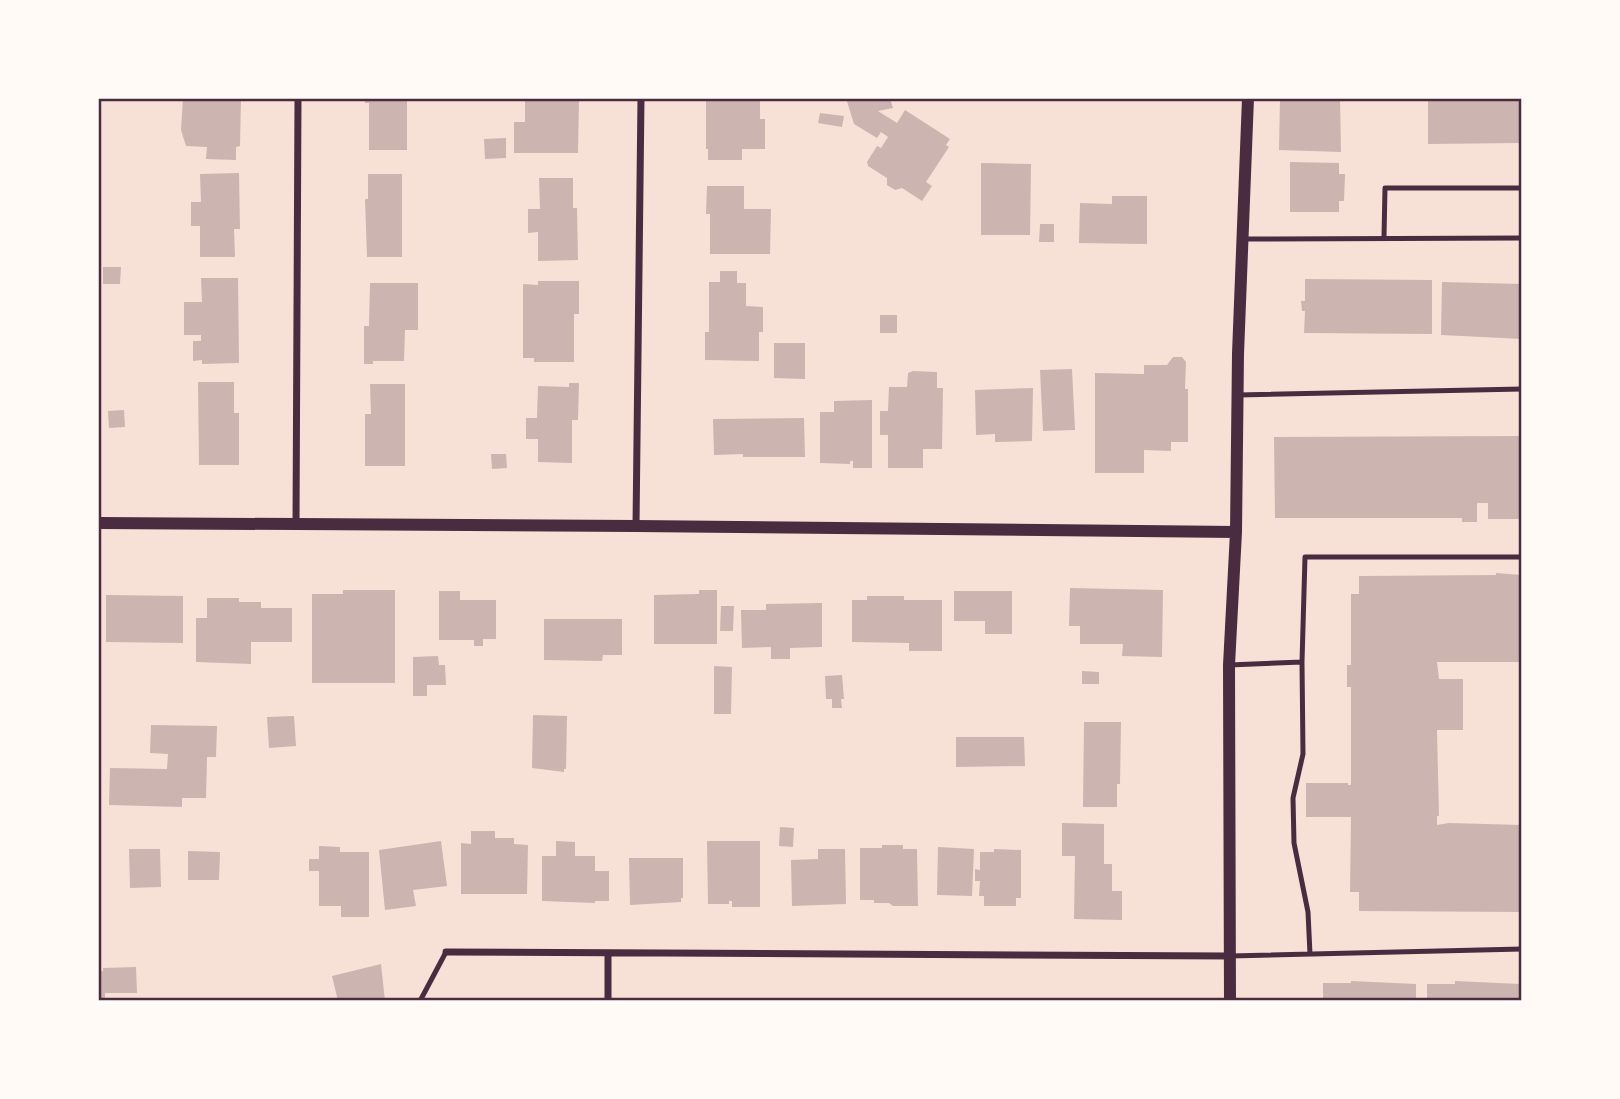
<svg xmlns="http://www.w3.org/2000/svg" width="1620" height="1099" font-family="Bitter,serif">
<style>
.building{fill:#ccb4b1}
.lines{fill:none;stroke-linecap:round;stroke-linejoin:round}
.service{stroke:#4a2c40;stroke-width:5}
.minor{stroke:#4a2c40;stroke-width:7}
.tertiary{stroke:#4a2c40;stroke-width:12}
.neatline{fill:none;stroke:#4a2c40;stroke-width:2.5}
</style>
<rect width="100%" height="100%" fill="#f7e1d7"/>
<path class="building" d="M 183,98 L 241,98 L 240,146 L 236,147 L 236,160 L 206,159 L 207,147 L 186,146 L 181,130 Z
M 365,98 L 407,98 L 407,150 L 369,150 L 369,103 L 365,103 Z
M 574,98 L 579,99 L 578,153 L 514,153 L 514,122 L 525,122 L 525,99 Z
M 706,98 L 760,98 L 760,119 L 765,119 L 765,149 L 742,149 L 742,160 L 708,160 L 708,149 L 706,149 Z
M 846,98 L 890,98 L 893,108 L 878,111 L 897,123 L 905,110 L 950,139 L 946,145 L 949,147 L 926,182 L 932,186 L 922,201 L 902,188 L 895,190 L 887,185 L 887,178 L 868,166 L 867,162 L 877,146 L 881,148 L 888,137 L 881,132 L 877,138 L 854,124 Z
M 1280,98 L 1340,98 L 1341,152 L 1279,150 Z
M 1428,98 L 1522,98 L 1522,143 L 1428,144 Z
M 820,113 L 844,116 L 842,127 L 818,123 Z
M 506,138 L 506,158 L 485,159 L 484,139 Z
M 1290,162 L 1339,163 L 1339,174 L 1345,174 L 1344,201 L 1339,201 L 1339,212 L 1290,212 Z
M 981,163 L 1031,164 L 1030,235 L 981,235 Z
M 239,173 L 240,229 L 234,229 L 235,257 L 200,257 L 200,226 L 191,226 L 191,202 L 201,202 L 200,174 Z
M 368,174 L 402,174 L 402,257 L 367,257 L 365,199 L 368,199 Z
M 539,178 L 573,178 L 573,208 L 577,208 L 578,260 L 538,261 L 538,232 L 528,233 L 528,209 L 540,209 Z
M 707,186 L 744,186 L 744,209 L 771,209 L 770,254 L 710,254 L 710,214 L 706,214 Z
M 1112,196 L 1147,196 L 1147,244 L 1079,243 L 1080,203 L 1112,204 Z
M 1040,224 L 1054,224 L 1054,242 L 1039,242 Z
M 103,267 L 121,267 L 120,284 L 103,284 Z
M 720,271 L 737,271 L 737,283 L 746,283 L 746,306 L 763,307 L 763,332 L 759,332 L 759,361 L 705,360 L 705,332 L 709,332 L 709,282 L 720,282 Z
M 201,278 L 238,278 L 239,363 L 202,364 L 202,360 L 193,361 L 193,341 L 201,341 L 201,335 L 184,335 L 184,302 L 202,302 Z
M 1305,279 L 1432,280 L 1432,334 L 1304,333 L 1305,311 L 1302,311 L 1301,301 L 1305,301 Z
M 538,281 L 579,281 L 579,314 L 574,314 L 574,362 L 534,362 L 534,358 L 523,358 L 523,284 L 538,285 Z
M 1442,282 L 1522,284 L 1522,339 L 1441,335 Z
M 370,283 L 418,283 L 418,330 L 405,330 L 404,361 L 373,361 L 373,364 L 364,364 L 364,326 L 369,326 Z
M 880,315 L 897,315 L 897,333 L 880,333 Z
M 774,343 L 805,343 L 805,379 L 774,378 Z
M 1173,357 L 1182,357 L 1186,362 L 1185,389 L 1188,389 L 1188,442 L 1171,442 L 1171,451 L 1144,450 L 1144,473 L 1095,473 L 1095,373 L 1144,374 L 1144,365 L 1167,365 Z
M 1072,369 L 1075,430 L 1043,431 L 1040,370 Z
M 913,371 L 937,372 L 937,388 L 943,388 L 942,449 L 923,449 L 923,468 L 888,468 L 888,435 L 880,435 L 880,411 L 888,411 L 889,387 L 907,387 L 908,373 Z
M 198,382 L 234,382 L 234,413 L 239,413 L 239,465 L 199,465 Z
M 569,383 L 579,383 L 578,420 L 572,420 L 572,463 L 538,462 L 538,439 L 526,439 L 526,418 L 537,418 L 538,386 L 569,387 Z
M 370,384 L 405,384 L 405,466 L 365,466 L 365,414 L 371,414 Z
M 1033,388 L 1032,441 L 995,442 L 995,434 L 976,435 L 975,390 Z
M 872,400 L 872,468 L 853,468 L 853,461 L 850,461 L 850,464 L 820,463 L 820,412 L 834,412 L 834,401 Z
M 124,410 L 125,427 L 109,428 L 108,411 Z
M 804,418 L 805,457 L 743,457 L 743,454 L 714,455 L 713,419 Z
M 1522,436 L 1522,519 L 1488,519 L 1488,503 L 1477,503 L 1477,522 L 1462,522 L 1462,518 L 1275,518 L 1274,437 Z
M 491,454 L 506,454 L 507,468 L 492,469 Z
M 1496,573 L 1522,575 L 1522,662 L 1437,662 L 1439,679 L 1463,679 L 1463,730 L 1437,730 L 1439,816 L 1437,816 L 1437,825 L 1449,823 L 1522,825 L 1522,912 L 1359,911 L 1359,892 L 1350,892 L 1351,817 L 1306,817 L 1306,783 L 1348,783 L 1348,785 L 1351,785 L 1351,687 L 1347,687 L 1347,665 L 1351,665 L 1351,594 L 1359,594 L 1359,576 L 1496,575 Z
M 1070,588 L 1163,590 L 1162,657 L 1122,656 L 1123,644 L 1080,644 L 1080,626 L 1069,626 Z
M 343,590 L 395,590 L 395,683 L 312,683 L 312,594 L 343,594 Z
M 699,590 L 717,590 L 717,644 L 654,644 L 654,595 L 699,594 Z
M 439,591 L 460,591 L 460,600 L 496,600 L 496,639 L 483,639 L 483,646 L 474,646 L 474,640 L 439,640 Z
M 954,591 L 1012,591 L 1012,634 L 985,634 L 985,621 L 954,621 Z
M 106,595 L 183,596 L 183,643 L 106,642 Z
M 867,596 L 904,596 L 904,600 L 942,600 L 942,651 L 909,651 L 909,643 L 852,642 L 852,600 L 867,600 Z
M 207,598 L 239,598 L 239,602 L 261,602 L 261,608 L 292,608 L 292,642 L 251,642 L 251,664 L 196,662 L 196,618 L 207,618 Z
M 822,603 L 822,647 L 790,648 L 790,659 L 771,659 L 771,647 L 742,648 L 741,610 L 766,610 L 766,604 Z
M 721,606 L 734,606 L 733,631 L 720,631 Z
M 544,619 L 622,619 L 622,655 L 603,655 L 602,661 L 544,660 Z
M 438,656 L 439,665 L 445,665 L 446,685 L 427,685 L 427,696 L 413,696 L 413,657 Z
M 714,666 L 732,667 L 731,714 L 714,714 Z
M 1082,671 L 1099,672 L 1099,684 L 1082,684 Z
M 842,675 L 844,699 L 841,699 L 842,708 L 832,708 L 832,699 L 826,699 L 825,676 Z
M 533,715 L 567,716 L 566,769 L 564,769 L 564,772 L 532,768 Z
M 294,716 L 296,746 L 269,748 L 267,717 Z
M 1084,722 L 1121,722 L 1120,784 L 1117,784 L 1117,807 L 1083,807 Z
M 151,725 L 217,726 L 216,757 L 207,757 L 206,798 L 182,798 L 182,807 L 109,805 L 110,768 L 167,769 L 168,754 L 150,753 Z
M 956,737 L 1024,737 L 1025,766 L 956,767 Z
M 1062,823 L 1104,824 L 1104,864 L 1112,864 L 1112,891 L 1122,891 L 1122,920 L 1074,919 L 1075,856 L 1062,856 Z
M 780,827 L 794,828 L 793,847 L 779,846 Z
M 471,831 L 495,831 L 495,838 L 514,838 L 514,844 L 528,845 L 527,894 L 461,894 L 461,843 L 471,844 Z
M 441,841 L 447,886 L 413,890 L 416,906 L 385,910 L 379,850 Z
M 556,841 L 575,842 L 575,856 L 595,856 L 595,871 L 609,871 L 609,901 L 595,901 L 595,903 L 542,901 L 542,856 L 556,856 Z
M 707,841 L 760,841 L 760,907 L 732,907 L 732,901 L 729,901 L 729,904 L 708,904 Z
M 882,845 L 903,845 L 903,849 L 917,849 L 918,906 L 893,906 L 889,903 L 874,903 L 874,900 L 860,900 L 860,848 L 882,848 Z
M 319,846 L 340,847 L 340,852 L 369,852 L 369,917 L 341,917 L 341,906 L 319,906 L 319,871 L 309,871 L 309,859 L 319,859 Z
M 938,847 L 974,849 L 972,896 L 937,895 Z
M 129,849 L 160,849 L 161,887 L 130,888 Z
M 818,849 L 845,849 L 846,904 L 792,906 L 791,860 L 818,859 Z
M 994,849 L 1021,850 L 1021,898 L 1016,898 L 1016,906 L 984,906 L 984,896 L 979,896 L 980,881 L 975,881 L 975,869 L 980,870 L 980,852 L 994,852 Z
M 188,851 L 220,852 L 219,880 L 188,880 Z
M 629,858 L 683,858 L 683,898 L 681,898 L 681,902 L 630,905 Z
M 381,964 L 385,1001 L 338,1001 L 332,976 Z
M 136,967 L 137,993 L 105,993 L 105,1000 L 98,1000 L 98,971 L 103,971 L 103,968 Z
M 1351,981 L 1416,984 L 1416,1001 L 1323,1001 L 1323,983 L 1351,983 Z
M 1455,981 L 1520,984 L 1520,1001 L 1427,1001 L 1427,984 L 1455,984 Z"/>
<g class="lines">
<path class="service" d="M 1384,237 L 1385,188 L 1522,188
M 1242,239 L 1522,238
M 1238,395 L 1522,389
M 1302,662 L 1303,754 L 1293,798 L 1294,843 L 1308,912 L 1310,954
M 1229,665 L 1302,662 L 1305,557 L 1522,557
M 1230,956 L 1522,949
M 420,1001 L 446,952"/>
<path class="minor" d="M 296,525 L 298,98
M 636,526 L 641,98
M 446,952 L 1230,956
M 608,1001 L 608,953"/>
<path class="tertiary" d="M 98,523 L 636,526 L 1236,532
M 1230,1001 L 1229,665 L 1236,532 L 1238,354 L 1248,98"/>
</g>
<rect width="1620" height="1099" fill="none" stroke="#fffaf5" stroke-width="200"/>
<rect x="100" y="100" width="1420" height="899" class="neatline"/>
</svg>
